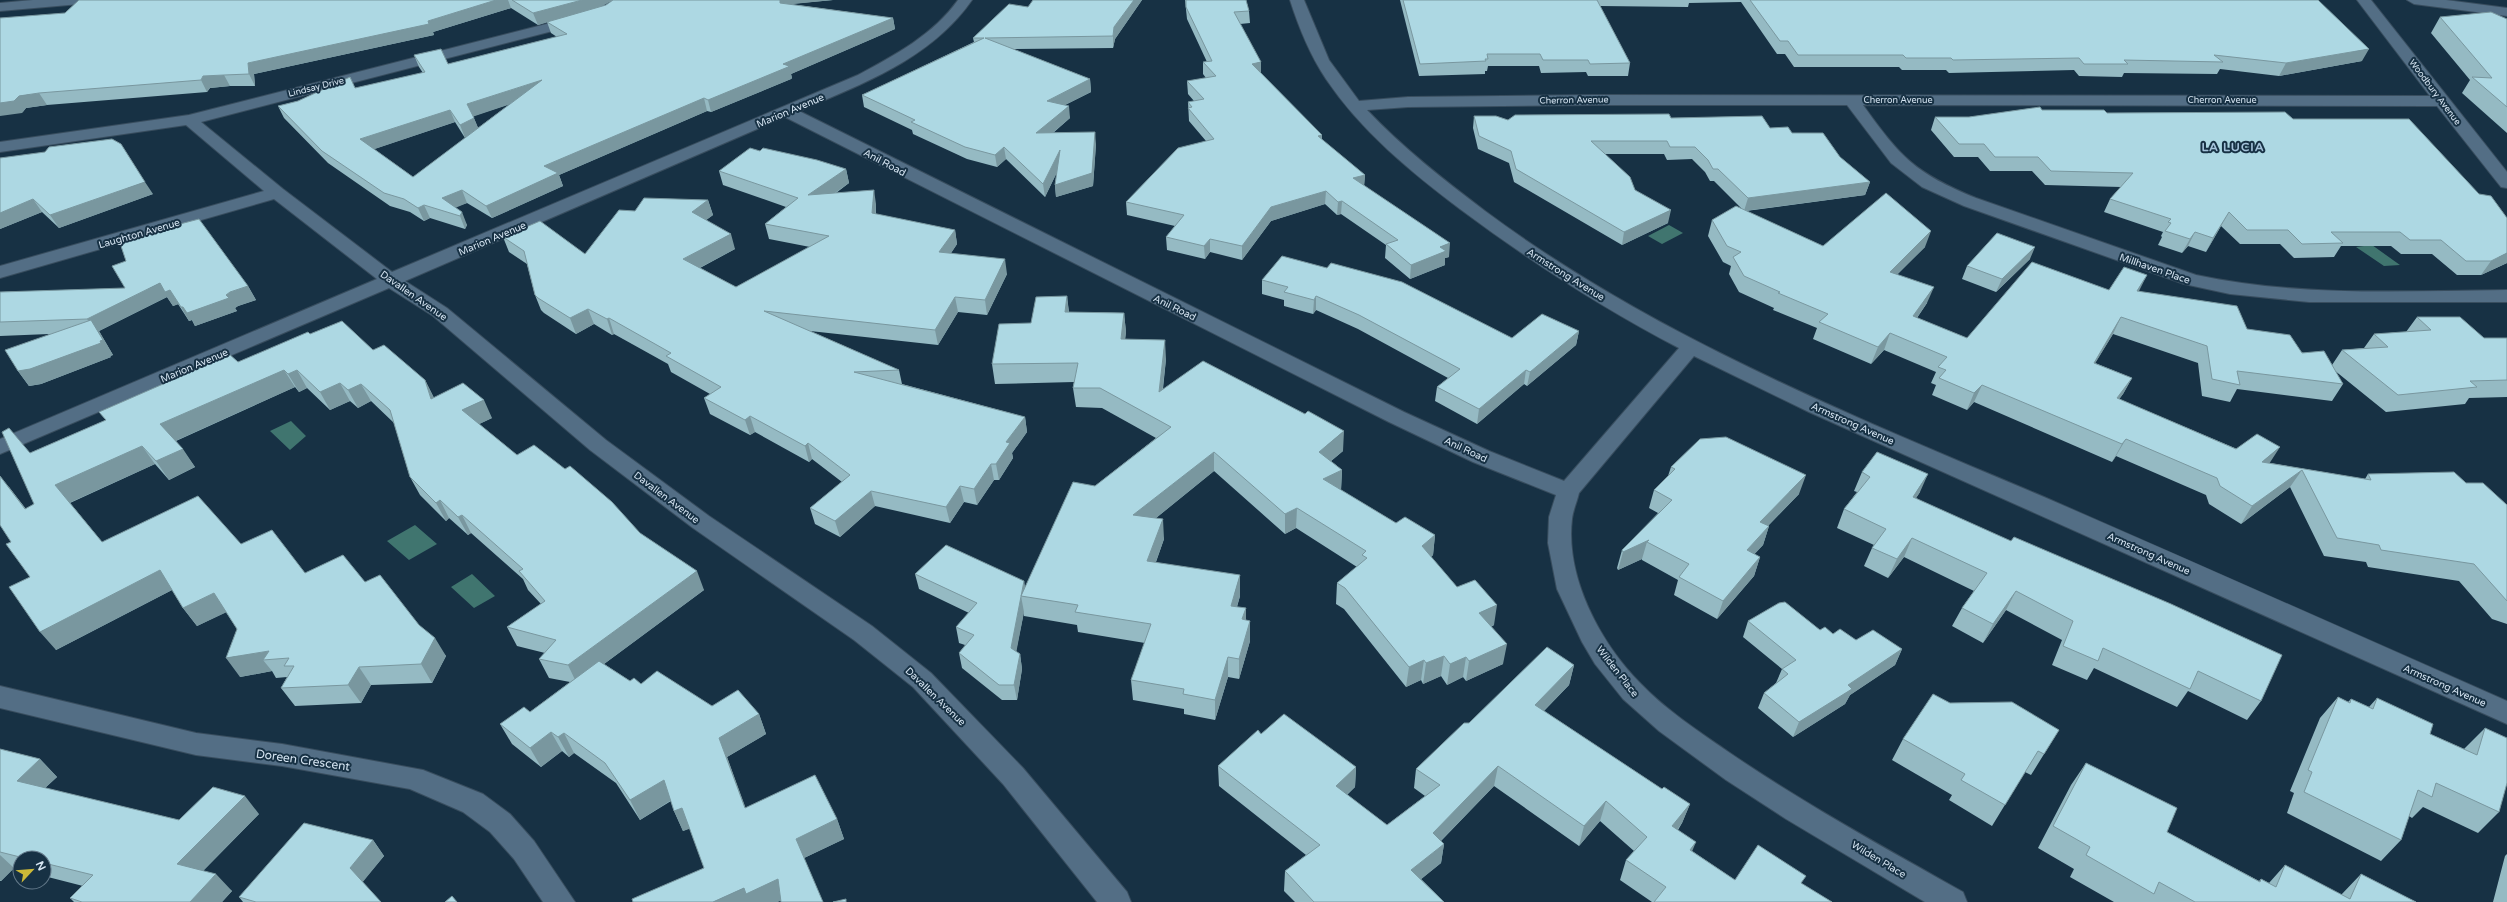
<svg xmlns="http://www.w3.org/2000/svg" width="2507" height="902" font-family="'Varela Round',sans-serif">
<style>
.water{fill:#40756f}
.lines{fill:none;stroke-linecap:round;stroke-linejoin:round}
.minor-casing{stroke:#384d5e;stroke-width:2}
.minor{fill:#536e85;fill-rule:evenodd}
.wall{fill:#95bac3;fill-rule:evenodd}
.shaded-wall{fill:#79979f}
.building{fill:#add8e3;stroke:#79979f;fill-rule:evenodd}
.labels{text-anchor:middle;stroke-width:4;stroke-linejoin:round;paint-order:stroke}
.far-street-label{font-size:9px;fill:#d6e5f2;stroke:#173144}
.street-label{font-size:10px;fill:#d6e5f2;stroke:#173144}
.far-district-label{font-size:12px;font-weight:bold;letter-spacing:1px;fill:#a5c3db;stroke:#173144}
.near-street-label{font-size:12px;fill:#d6e5f2;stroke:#173144}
</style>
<rect width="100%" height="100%" fill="#173144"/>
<path class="water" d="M 1669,225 L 1683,233 L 1662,244 L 1648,236 Z
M 2372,245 L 2400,265 L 2384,266 L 2356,247 Z
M 291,421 L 306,436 L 290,450 L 270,431 Z
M 415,525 L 437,544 L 409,560 L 387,541 Z
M 472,574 L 495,596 L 474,608 L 451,587 Z"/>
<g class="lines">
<defs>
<path id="minor" d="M 33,0 L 87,0 L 80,4 L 0,11 L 0,3 Z
M 616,0 L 633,0 L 609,15 L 572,26 L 201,122 L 283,189 L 392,272 L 858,75 C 895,55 933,35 958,0 L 972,0 C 931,59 862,84 799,111 L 1404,412 L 1489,451 L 1564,481 L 1679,348 C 1602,308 1530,261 1460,209 C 1411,172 1361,131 1326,79 C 1310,55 1299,28 1290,0 L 1304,0 L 1329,60 L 1359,101 L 1408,97 L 1594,95 L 2430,96 L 2357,0 L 2371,0 L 2507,172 L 2507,188 L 2501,187 L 2437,106 L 1863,105 C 1901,158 1915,173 1976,198 L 2196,275 C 2299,297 2402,291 2507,290 L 2507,302 L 2309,302 L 2230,294 L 2184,284 L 1964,206 L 1922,187 L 1891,163 L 1847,105 L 1594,105 L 1408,107 L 1367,110 C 1403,148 1444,180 1485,211 C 1654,337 1851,415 2044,497 C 2199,564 2353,633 2507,701 L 2507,724 L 1809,412 L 1694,356 L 1579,493 C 1577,502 1573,510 1572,519 C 1565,578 1601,644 1641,684 C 1666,710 1698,731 1727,751 C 1803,803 1883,847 1963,892 L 1967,902 L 1925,902 L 1786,819 L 1726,780 L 1659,731 L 1623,699 L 1595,664 L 1582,642 L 1557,589 L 1548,543 L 1549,517 L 1556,495 L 1473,462 L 1389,422 L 785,117 L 405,281 L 447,308 L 606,440 L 709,516 L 872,626 L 931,673 L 1023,768 L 1127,892 L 1131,902 L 1097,902 L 1003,784 L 913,687 L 854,640 L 693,528 L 590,450 L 433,316 L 389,288 L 0,454 L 0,439 L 377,279 L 274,199 L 0,278 L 0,266 L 264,191 L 186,125 L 0,152 L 0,142 L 189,115 L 562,20 L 599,9 Z
M 2407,0 L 2446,0 L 2507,8 L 2507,16 L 2414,4 Z
M 0,686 L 196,733 L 282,744 L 423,770 L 483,794 L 510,814 L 534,841 L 575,902 L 543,902 L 514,859 L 490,832 L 463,812 L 410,789 L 282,766 L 196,755 L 0,708 Z"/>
</defs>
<use href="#minor" class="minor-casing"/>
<use href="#minor" class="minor"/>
</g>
<path class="wall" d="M 79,0 L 613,0 L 600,7 L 606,5 L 613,0 L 833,0 L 790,4 L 893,18 L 895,29 L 791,74 L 792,78 L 791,79 L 711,112 L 707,111 L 559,175 L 563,186 L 492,218 L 467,203 L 455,207 L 467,225 L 465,229 L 430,218 L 424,221 L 410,212 L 390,206 L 328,163 L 284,118 L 278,106 L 298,101 L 350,77 L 355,88 L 423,73 L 419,67 L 414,55 L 448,64 L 557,37 L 551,33 L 547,22 L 538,25 L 511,8 L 433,32 L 434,35 L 254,74 L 255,86 L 230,86 L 210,88 L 207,92 L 47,105 L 26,108 L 22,113 L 65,13 ZM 510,104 L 478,128 L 473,116 ZM 455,122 L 465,138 L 468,136 L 413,177 L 374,149 Z
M 1142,0 L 1115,39 L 1113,48 L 1013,49 L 1090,79 L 1091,92 L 1065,105 L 1070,118 L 1053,133 L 1096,144 L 1093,186 L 1056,197 L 1055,185 L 1057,172 L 1045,197 L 1006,159 L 997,167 L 967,159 L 913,134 L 912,130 L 864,107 L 862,95 L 974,42 L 973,38 L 1028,7 Z
M 1185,0 L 1246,0 L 1249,11 L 1250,23 L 1240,24 L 1261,74 L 1322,135 L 1322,140 L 1365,175 L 1364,185 L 1449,257 L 1445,258 L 1445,265 L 1410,279 L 1385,258 L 1386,245 L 1341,214 L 1337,215 L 1325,204 L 1271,221 L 1242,260 L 1210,252 L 1205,259 L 1167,250 L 1166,237 L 1175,226 L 1127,215 L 1126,202 L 1206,141 L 1189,121 L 1188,102 L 1194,101 L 1188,94 L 1187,81 L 1206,78 L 1203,74 L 1203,62 L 1207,62 L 1187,19 Z
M 1400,0 L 2318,0 L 2362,61 L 2279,76 L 2220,69 L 2217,74 L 2124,73 L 2122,77 L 2079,76 L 2074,70 L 1949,73 L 1946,70 L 1902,70 L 1899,67 L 1794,67 L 1785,54 L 1777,54 L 1741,2 L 1689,3 L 1688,7 L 1600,6 L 1630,63 L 1628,76 L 1588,76 L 1586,72 L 1541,73 L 1539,66 L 1488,66 L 1487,71 L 1485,71 L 1485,74 L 1419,76 Z
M 2440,17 L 2507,19 L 2507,133 L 2462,93 L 2470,80 L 2431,33 Z
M 2042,110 L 2107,113 L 2293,119 L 2507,263 L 2481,275 L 2457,275 L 2432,254 L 2401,254 L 2391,246 L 2341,246 L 2334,257 L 2294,258 L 2280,244 L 2240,244 L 2221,226 L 2206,252 L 2188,246 L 2182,253 L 2158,245 L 2162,237 L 2161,236 L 2163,232 L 2104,212 L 2110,199 L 2121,187 L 2045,185 L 2032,171 L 1990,171 L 1978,157 L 1954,157 L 1931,130 L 1935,117 L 1969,117 Z
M 1474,116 L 1508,120 L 1671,118 L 1770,128 L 1792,133 L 1840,157 L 1870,182 L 1865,195 L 1746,211 L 1823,246 L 1925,247 L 1897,274 L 1927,303 L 1917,318 L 1967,338 L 2109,290 L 2139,291 L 2247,329 L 2332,365 L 2342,350 L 2364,348 L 2374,334 L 2406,332 L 2417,317 L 2484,338 L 2507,338 L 2507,397 L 2469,398 L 2465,404 L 2386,412 L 2334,370 L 2343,384 L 2332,401 L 2237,389 L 2230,402 L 2202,396 L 2198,363 L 2113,334 L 2095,363 L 2132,378 L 2123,394 L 2119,399 L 2270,463 L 2365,479 L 2368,474 L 2466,483 L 2507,505 L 2507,624 L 2492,619 L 2459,581 L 2368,567 L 2366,562 L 2324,556 L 2290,487 L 2241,524 L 2209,504 L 2206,495 L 2116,456 L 2112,462 L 1974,402 L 1967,410 L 1932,395 L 1936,385 L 1931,383 L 1936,372 L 1884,350 L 1871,364 L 1813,339 L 1817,328 L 1773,310 L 1774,308 L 1739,292 L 1729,274 L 1731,266 L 1723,262 L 1708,236 L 1712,220 L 1742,209 L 1714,181 L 1710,181 L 1705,172 L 1692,159 L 1667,160 L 1664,154 L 1605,154 L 1635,190 L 1668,223 L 1622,245 L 1514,182 L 1509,163 L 1478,149 L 1473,128 Z
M 0,158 L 153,194 L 59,228 L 42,212 L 0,229 Z
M 846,169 L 849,183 L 836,193 L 876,204 L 876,214 L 955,230 L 957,244 L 951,253 L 1007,274 L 987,315 L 958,312 L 938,345 L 810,331 L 899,370 L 902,384 L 1025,417 L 1027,432 L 1012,453 L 1013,458 L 999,480 L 994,480 L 977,505 L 964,502 L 950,523 L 875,506 L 840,537 L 815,524 L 810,508 L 842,482 L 812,459 L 809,462 L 755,432 L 750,435 L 710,414 L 704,398 L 710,394 L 671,372 L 668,364 L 614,334 L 612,335 L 594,324 L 576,334 L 544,313 L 541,310 L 535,295 L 527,264 L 509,252 L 503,237 L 585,254 L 635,211 L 708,200 L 713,215 L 706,220 L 735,249 L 700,268 L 736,287 L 810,247 L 769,239 L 765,224 L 786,207 L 723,185 L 719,171 Z
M 2030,259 L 1996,292 L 1962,279 L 1967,266 Z
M 1262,280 L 1512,338 L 1579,331 L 1576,345 L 1527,386 L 1524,384 L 1477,424 L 1435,401 L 1437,387 L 1448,378 L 1358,329 L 1316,310 L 1313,314 L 1284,306 L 1284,300 L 1262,294 Z
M 248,286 L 256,300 L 238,306 L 235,308 L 237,311 L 195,326 L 192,320 L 189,321 L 178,304 L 173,306 L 167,297 L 99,331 L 113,355 L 110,356 L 111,357 L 41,384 L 29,386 L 18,371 L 49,334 L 0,336 L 0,292 Z
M 1067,296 L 1069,312 L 1124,313 L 1126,332 L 1125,339 L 1166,359 L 1163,389 L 1343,451 L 1331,461 L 1342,470 L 1341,490 L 1396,523 L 1435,535 L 1433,555 L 1431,557 L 1457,587 L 1494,625 L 1491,627 L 1503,664 L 1466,681 L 1463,677 L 1447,685 L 1441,676 L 1423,684 L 1421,680 L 1406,687 L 1344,609 L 1336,604 L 1337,583 L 1357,567 L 1296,528 L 1285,534 L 1214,471 L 1156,518 L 1164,539 L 1156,562 L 1240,596 L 1237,607 L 1246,608 L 1246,620 L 1250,621 L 1250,641 L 1239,679 L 1228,677 L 1215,720 L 1184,714 L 1184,709 L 1133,700 L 1131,680 L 1145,643 L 1078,632 L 1077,625 L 1024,616 L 1024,612 L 1016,651 L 1020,654 L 1022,669 L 1017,700 L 1002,700 L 962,668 L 959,653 L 965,645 L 959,643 L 956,627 L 969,613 L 919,589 L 915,574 L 1024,581 L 1025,588 L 1095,486 L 1156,438 L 1102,408 L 1076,407 L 1073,388 L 1074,382 L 995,384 L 992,364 L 1031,323 Z
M 310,334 L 373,350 L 425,380 L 434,398 L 492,418 L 479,424 L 517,455 L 640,533 L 704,590 L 604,664 L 630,681 L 641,684 L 712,706 L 759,714 L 766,734 L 727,757 L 745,808 L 837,819 L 844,839 L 804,858 L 781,901 L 704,868 L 690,828 L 683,831 L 674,811 L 671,801 L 640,820 L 616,783 L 574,753 L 569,757 L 562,751 L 541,767 L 512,744 L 500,724 L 530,712 L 570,682 L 549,678 L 539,659 L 545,653 L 517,646 L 507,627 L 541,604 L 528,590 L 523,579 L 471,533 L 468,535 L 449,518 L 446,521 L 420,495 L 410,477 L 394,423 L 371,401 L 358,408 L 350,401 L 330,410 L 307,388 L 299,392 L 295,387 L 176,441 L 195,467 L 169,480 L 155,464 L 70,503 L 102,542 L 241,544 L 305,573 L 365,582 L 419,625 L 446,656 L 432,683 L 371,685 L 361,703 L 295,706 L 281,688 L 287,677 L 276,678 L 272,671 L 240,677 L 237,629 L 226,612 L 197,626 L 183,608 L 172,590 L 56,650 L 30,577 L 11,542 L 9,487 L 26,509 L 34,504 L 30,453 L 106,420 L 99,412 L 201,368 L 200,365 L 238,362 Z
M 1671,467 L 1799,494 L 1768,526 L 1769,526 L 1763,545 L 1754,554 L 1760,557 L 1754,576 L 1717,619 L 1674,595 L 1678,580 L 1642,560 L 1642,559 L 1618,570 L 1617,568 L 1622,550 L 1658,513 L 1649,508 L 1654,490 L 1668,476 Z
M 1862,472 L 1920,492 L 1916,498 L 2261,701 L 2247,720 L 2188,691 L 2177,707 L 2094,668 L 2087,680 L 2052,665 L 2062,640 L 2006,610 L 1983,643 L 1952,626 L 1962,608 L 1974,591 L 1904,557 L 1888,578 L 1864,566 L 1872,548 L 1874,545 L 1837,528 L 1844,509 L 1857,492 L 1854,491 Z
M 1748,621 L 1820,630 L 1856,640 L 1902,649 L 1895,665 L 1850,695 L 1845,704 L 1793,737 L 1758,708 L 1764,693 L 1776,683 L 1782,669 L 1743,637 Z
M 1574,665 L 1569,685 L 1544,711 L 1662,789 L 1690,804 L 1682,823 L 1678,830 L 1692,851 L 1735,880 L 1802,884 L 1832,902 L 1652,902 L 1620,880 L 1626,860 L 1634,851 L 1600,821 L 1579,846 L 1494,786 L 1441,841 L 1444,844 L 1441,863 L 1421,879 L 1444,902 L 1295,902 L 1284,891 L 1285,871 L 1306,855 L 1219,786 L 1218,766 L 1261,734 L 1356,767 L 1355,787 L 1347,795 L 1387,825 L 1425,796 L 1414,788 L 1416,769 L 1469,723 Z
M 2338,697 L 2348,702 L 2351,699 L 2369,707 L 2377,698 L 2430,734 L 2464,749 L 2485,728 L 2499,812 L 2478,833 L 2423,807 L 2412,818 L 2409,816 L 2401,840 L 2381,861 L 2287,813 L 2294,793 L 2290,791 L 2320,718 Z
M 1950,703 L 2059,730 L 2031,775 L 2025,772 L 1992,826 L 1949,800 L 1952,795 L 1892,760 L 1903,739 Z
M 0,749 L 40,759 L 57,777 L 45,788 L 179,820 L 259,814 L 203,871 L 232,891 L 222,902 L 74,902 L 70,898 L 83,886 L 44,876 L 44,858 L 20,858 L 20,870 L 14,868 L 1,881 L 0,881 Z
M 2086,763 L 2167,832 L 2259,881 L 2261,879 L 2269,883 L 2285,865 L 2341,895 L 2361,874 L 2416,902 L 2114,902 L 2070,877 L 2074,869 L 2038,848 L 2071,785 Z
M 373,840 L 384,856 L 362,882 L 381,902 L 243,902 L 239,897 Z
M 2507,854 L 2507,902 L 2493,902 L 2505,856 Z"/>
<path class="shaded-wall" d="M 496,0 L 508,0 L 511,8 L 433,32 L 434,35 L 254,74 L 255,86 L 249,74 L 248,63 L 428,21 Z
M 582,0 L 613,0 L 598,8 L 538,25 L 533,13 Z
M 780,0 L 833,0 L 783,5 L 780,3 Z
M 1134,0 L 1142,0 L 1115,39 L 1113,48 L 1113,36 L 1114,27 Z
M 893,18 L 895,29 L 791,74 L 792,78 L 791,79 L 711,112 L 708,100 L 783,64 Z
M 2369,49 L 2362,61 L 2279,76 L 2286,63 Z
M 1261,62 L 1261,75 L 1252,64 Z
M 224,75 L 230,86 L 210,88 L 207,92 L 201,80 L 203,76 Z
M 1090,79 L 1091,92 L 1049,113 L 1047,101 Z
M 542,80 L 547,92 L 472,117 L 467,104 Z
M 39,93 L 47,105 L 26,108 L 22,113 L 0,116 L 0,103 L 19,96 Z
M 704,98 L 707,111 L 559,175 L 563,186 L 492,218 L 486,206 L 544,166 Z
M 1069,106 L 1070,118 L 1037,146 L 1036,133 Z
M 450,110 L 455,122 L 366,152 L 360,139 Z
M 474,118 L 479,130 L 465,138 L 460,125 Z
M 1095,132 L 1096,144 L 1093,186 L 1056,197 L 1055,185 Z
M 1322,135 L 1321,148 L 1318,136 Z
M 1004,147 L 1006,159 L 997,167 L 995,155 Z
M 1060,150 L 1062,162 L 1045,197 L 1043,184 Z
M 846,169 L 849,183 L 812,209 L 808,195 Z
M 1365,175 L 1364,188 L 1353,178 Z
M 145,182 L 153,194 L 59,228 L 50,215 Z
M 1870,182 L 1865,195 L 1744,211 L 1748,198 Z
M 462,190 L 467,203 L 448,211 L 442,198 Z
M 874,190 L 876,204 L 875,228 L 872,213 Z
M 1326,191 L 1325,204 L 1271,221 L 1242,260 L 1242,246 L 1271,207 Z
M 33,199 L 42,212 L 0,229 L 0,213 Z
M 708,200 L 713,215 L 697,227 L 692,212 Z
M 1342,201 L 1341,214 L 1337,215 L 1338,202 Z
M 424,205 L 430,218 L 424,221 L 418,208 Z
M 1671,210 L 1668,223 L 1622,245 L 1624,232 Z
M 462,212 L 467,225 L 465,229 L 460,216 Z
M 2229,212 L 2221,226 L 2206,252 L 2213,238 Z
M 955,230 L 957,244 L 942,267 L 939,252 Z
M 1931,231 L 1925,247 L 1884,288 L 1890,272 Z
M 2195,232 L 2188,246 L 2182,253 L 2190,239 Z
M 731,234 L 735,249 L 688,274 L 683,259 Z
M 1210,239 L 1210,252 L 1205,259 L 1204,246 Z
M 1450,243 L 1449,257 L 1445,258 L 1445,265 L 1410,279 L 1411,265 L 1440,247 Z
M 2035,247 L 2030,259 L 1996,292 L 2002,279 Z
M 2507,253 L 2507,263 L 2481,275 L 2491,261 Z
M 1005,259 L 1007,274 L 987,315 L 985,300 Z
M 2147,275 L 2139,291 L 2137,291 Z
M 160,283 L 170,290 L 179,304 L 173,306 L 167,297 L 99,331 L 113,355 L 110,356 L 111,357 L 41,384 L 29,386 L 18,371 L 96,333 L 87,319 Z
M 248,286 L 256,300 L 238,306 L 235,308 L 237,311 L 195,326 L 192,320 L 189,321 L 181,307 L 226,295 L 230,292 Z
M 1934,287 L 1927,303 L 1907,332 L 1913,316 Z
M 1067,296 L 1069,315 L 1065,312 Z
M 1316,296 L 1316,310 L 1313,314 L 1314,300 Z
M 955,297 L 958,312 L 938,345 L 935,330 Z
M 588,309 L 594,324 L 576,334 L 570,318 Z
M 1124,313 L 1126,332 L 1123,358 L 1121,339 Z
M 2121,317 L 2113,334 L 2085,380 L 2094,363 Z
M 609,318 L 614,334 L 612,335 L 607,319 Z
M 1579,331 L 1576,345 L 1527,386 L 1530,372 Z
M 1890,333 L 1884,350 L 1871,364 L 1878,347 Z
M 1165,340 L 1166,359 L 1160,412 L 1159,392 Z
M 284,370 L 295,387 L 173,442 L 160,424 Z
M 297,370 L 307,388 L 299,392 L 288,374 Z
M 1526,370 L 1524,384 L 1477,424 L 1479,409 Z
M 2132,378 L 2123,394 L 2108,415 L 2117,398 Z
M 425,380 L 434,398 L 431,399 Z
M 340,383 L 350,401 L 330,410 L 320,392 Z
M 361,384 L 371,401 L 358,408 L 348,390 Z
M 1982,385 L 1974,402 L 1967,410 L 1974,393 Z
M 484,400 L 492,418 L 471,428 L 462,410 Z
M 750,416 L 755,432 L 750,435 L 745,420 Z
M 1025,417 L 1027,432 L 1012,453 L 1013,458 L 999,480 L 996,464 L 1006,442 Z
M 1344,431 L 1343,451 L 1318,472 L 1319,452 Z
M 2126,439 L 2116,456 L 2112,462 L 2122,444 Z
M 808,443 L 812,459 L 809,462 L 805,446 Z
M 142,446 L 155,464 L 69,503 L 55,485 Z
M 2280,447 L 2269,464 L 2262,462 Z
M 183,449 L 195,467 L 169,480 L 156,461 Z
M 1214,452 L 1214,471 L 1135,535 L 1133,515 Z
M 991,464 L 994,480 L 977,505 L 974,489 Z
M 1342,470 L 1341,490 L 1323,479 Z
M 2302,470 L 2290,487 L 2241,524 L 2252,506 Z
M 1928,474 L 1920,492 L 1905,515 L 1913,497 Z
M 1806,475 L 1799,494 L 1754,540 L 1760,522 Z
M 0,476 L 9,487 L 40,528 L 25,509 Z
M 960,486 L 964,502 L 950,523 L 946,507 Z
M 871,491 L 875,506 L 840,537 L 835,521 Z
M 440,500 L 449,518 L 446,521 L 436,503 Z
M 1297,508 L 1296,528 L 1285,534 L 1285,514 Z
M 462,515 L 471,533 L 468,535 L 458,517 Z
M 1163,519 L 1164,539 L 1149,581 L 1147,561 Z
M 1769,526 L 1763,545 L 1741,569 L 1747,550 Z
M 1435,535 L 1433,555 L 1420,566 L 1422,546 Z
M 1912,538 L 1904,557 L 1888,578 L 1897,559 Z
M 1649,540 L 1647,542 L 1642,559 L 1618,570 L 1623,552 Z
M 1760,557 L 1754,576 L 1717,619 L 1723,601 Z
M 160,570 L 174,589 L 56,650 L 40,632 Z
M 697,571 L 704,590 L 577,684 L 568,665 Z
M 1240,575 L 1240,596 L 1231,626 L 1231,606 Z
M 1024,581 L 1026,597 L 1021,596 Z
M 2016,591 L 2006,610 L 1983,643 L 1993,624 Z
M 214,593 L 227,612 L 197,626 L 183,608 Z
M 1021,596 L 1024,612 L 1014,664 L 1011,648 Z
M 1497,605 L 1494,625 L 1476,633 L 1479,613 Z
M 1246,608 L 1246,628 L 1242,619 Z
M 1250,621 L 1250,641 L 1239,679 L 1239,659 Z
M 435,638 L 446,656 L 432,683 L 421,664 Z
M 1507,644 L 1503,664 L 1466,681 L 1469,661 Z
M 1902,649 L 1895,665 L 1850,695 L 1845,704 L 1793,737 L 1799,722 L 1848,685 Z
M 269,651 L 263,660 L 272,671 L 240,677 L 226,658 Z
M 1020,654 L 1022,669 L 1017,700 L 1014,685 Z
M 1444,656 L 1441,676 L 1423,684 L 1426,663 Z
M 1228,657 L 1228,677 L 1215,720 L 1215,700 Z
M 1466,657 L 1463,677 L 1447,685 L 1450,664 Z
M 1424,660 L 1421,680 L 1406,687 L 1409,667 Z
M 1574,665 L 1569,685 L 1530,725 L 1535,705 Z
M 359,667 L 371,685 L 361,703 L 348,685 Z
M 759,714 L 766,734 L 727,757 L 753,828 L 745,808 L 719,738 Z
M 551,732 L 562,751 L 541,767 L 530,748 Z
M 564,733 L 574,753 L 569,757 L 558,737 Z
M 40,759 L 57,777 L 34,798 L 17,781 Z
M 1498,766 L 1494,786 L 1430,852 L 1433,833 Z
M 1356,767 L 1355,787 L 1334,806 L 1336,786 Z
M 664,780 L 673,799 L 640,820 L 630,800 Z
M 245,796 L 259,814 L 193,881 L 177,864 Z
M 1606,801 L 1600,821 L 1579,846 L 1584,826 Z
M 1690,804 L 1682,823 L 1665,846 L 1672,826 Z
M 682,808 L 692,828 L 683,831 L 674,811 Z
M 837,819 L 844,839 L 804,858 L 796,839 Z
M 373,840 L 384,856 L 362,883 L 350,868 Z
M 1696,842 L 1688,861 L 1690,850 Z
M 1444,844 L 1441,863 L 1409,889 L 1411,870 Z
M 0,855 L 14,868 L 1,881 L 0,880 Z
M 216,874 L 232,891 L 222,902 L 190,902 Z
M 778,879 L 786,898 L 778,902 L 713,902 L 744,888 Z"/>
<path class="building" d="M 79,0 L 496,0 L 428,21 L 429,24 L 248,63 L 249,74 L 224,75 L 203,76 L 201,80 L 39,93 L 19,96 L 14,101 L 0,103 L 0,18 L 65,13 Z
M 512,0 L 582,0 L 533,13 Z
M 613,0 L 780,0 L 780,3 L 893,18 L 783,64 L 789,66 L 788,67 L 708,100 L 704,98 L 544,166 L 558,173 L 486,206 L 462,190 L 442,198 L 462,212 L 460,216 L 424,205 L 418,208 L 404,199 L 384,193 L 322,151 L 278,106 L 298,101 L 350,77 L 355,88 L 425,72 L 414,55 L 441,49 L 448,64 L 567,34 L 547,22 L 606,5 ZM 542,80 L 413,177 L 360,139 L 450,110 L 460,125 L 474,118 L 467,104 Z
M 1033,0 L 1134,0 L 1114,27 L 1113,36 L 985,38 L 1090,79 L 1047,101 L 1069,106 L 1036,133 L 1095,132 L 1092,173 L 1055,185 L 1060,150 L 1043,184 L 1004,147 L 995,155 L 965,147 L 911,122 L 915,120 L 862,95 L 984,38 L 973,38 L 1009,4 L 1028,7 Z
M 1186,0 L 1246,0 L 1249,11 L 1234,12 L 1261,62 L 1252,64 L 1322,135 L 1318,136 L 1365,175 L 1353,178 L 1450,243 L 1440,247 L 1446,251 L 1411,265 L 1386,244 L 1398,240 L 1342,201 L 1338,202 L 1326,191 L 1271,207 L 1242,246 L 1210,239 L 1204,246 L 1166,237 L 1184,215 L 1126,202 L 1178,148 L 1214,139 L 1188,108 L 1192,107 L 1188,102 L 1204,99 L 1187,81 L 1216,76 L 1203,62 L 1212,61 L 1186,7 Z
M 1403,0 L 1597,0 L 1630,63 L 1590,64 L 1588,60 L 1543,60 L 1540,54 L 1487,54 L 1488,59 L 1485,59 L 1486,61 L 1420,64 Z
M 1750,0 L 2318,0 L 2369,49 L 2286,63 L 2214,55 L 2223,62 L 2124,60 L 2128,64 L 2084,64 L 2079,58 L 1953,60 L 1951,58 L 1906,58 L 1903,55 L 1798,55 L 1788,41 L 1780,41 Z
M 2491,12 L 2507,19 L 2507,107 L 2472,77 L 2492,78 L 2440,17 Z
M 2040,107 L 2042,110 L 2104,110 L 2107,113 L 2285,112 L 2293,119 L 2409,119 L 2479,194 L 2491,196 L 2507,218 L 2507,253 L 2491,261 L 2466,261 L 2441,240 L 2410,240 L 2400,232 L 2331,232 L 2343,243 L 2302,244 L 2288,230 L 2247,230 L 2229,212 L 2213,238 L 2195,232 L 2190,239 L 2165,231 L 2171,223 L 2168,222 L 2171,219 L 2110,199 L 2133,173 L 2051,171 L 2038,157 L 1995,157 L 1984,144 L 1959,144 L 1935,117 L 1969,117 Z
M 1669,114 L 1671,118 L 1762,116 L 1770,128 L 1788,127 L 1792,133 L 1823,133 L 1840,157 L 1870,182 L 1748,198 L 1718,169 L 1713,169 L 1708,160 L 1695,147 L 1670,147 L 1667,141 L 1591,141 L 1630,177 L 1635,190 L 1671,210 L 1624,232 L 1516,169 L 1511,151 L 1479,136 L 1474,116 L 1496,116 L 1508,120 L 1515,115 Z
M 112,139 L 121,144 L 145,182 L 50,215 L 33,199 L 0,213 L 0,158 L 45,152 L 49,147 Z
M 750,148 L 760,151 L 763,148 L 817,160 L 846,169 L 808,195 L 874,190 L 872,213 L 955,230 L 939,252 L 1005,259 L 985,300 L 955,297 L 935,330 L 764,311 L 899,370 L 854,372 L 1025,417 L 1006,442 L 1010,443 L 996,464 L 991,464 L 974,489 L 960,486 L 946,507 L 871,491 L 835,521 L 810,508 L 850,475 L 808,443 L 805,446 L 750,416 L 745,420 L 704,398 L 721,387 L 666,356 L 671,353 L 609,318 L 607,319 L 588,309 L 570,318 L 538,298 L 535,295 L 524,251 L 503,237 L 540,221 L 585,254 L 619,210 L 635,211 L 644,198 L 708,200 L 692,212 L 731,234 L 683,259 L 736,287 L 829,236 L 765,224 L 798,198 L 719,171 Z
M 1886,193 L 1931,231 L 1890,272 L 1934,287 L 1913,316 L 1967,338 L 2032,262 L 2109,290 L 2124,267 L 2147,275 L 2137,291 L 2237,306 L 2247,329 L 2290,335 L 2302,353 L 2324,351 L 2343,384 L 2237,371 L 2240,385 L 2212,379 L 2207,346 L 2121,317 L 2094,363 L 2132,378 L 2117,398 L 2236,449 L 2257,434 L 2280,447 L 2262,462 L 2371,480 L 2368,474 L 2454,472 L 2466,483 L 2483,483 L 2507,505 L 2507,601 L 2474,564 L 2381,550 L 2379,545 L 2337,538 L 2302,470 L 2252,506 L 2220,486 L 2217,478 L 2126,439 L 2122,444 L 1982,385 L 1974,393 L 1939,378 L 1946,370 L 1938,367 L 1947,357 L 1890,333 L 1878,347 L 1819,322 L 1828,314 L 1778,293 L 1780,292 L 1744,276 L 1733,257 L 1741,252 L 1727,246 L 1712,220 L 1736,206 L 1823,246 Z
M 199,219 L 248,286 L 230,292 L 226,295 L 229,298 L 187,313 L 183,307 L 181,307 L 170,290 L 165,292 L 160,283 L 87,319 L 0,322 L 0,292 L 125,288 L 112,266 L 126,261 L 119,240 Z
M 1997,233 L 2035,247 L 2002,279 L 1967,266 Z
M 1282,256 L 1327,268 L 1331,263 L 1402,282 L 1512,338 L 1542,314 L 1579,331 L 1530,372 L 1526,370 L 1479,409 L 1437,387 L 1460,369 L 1359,315 L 1316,296 L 1314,300 L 1284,292 L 1288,287 L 1262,280 Z
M 1067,296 L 1065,312 L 1124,313 L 1121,339 L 1165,340 L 1159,392 L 1203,361 L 1305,414 L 1308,411 L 1344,431 L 1319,452 L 1342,470 L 1323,479 L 1396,523 L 1405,517 L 1435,535 L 1422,546 L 1457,587 L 1475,580 L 1497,605 L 1479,613 L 1507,644 L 1469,661 L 1466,657 L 1450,664 L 1444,656 L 1426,663 L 1424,660 L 1409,667 L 1345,588 L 1337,583 L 1367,558 L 1362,555 L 1366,551 L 1297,508 L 1285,514 L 1214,452 L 1133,515 L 1163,519 L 1147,561 L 1240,575 L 1231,606 L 1246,608 L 1242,619 L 1250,621 L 1239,659 L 1228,657 L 1215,700 L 1183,694 L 1184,689 L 1131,680 L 1151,624 L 1075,612 L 1078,605 L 1021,596 L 1073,482 L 1095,486 L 1171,427 L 1100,388 L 1073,388 L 1078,363 L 992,364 L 999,324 L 1031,323 L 1036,297 Z
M 2417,317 L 2460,317 L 2484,338 L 2507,338 L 2507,380 L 2470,381 L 2477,387 L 2398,395 L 2342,350 L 2388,347 L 2374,334 L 2431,330 Z
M 91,320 L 103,340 L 100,341 L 101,343 L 30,369 L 18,371 L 5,350 Z
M 342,321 L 373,350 L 384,345 L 425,380 L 431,399 L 463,383 L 484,400 L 462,410 L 517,455 L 534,445 L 565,469 L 570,466 L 612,502 L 640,533 L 697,571 L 568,665 L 539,659 L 556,640 L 507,627 L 545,601 L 519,571 L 523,569 L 462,515 L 458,517 L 440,500 L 436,503 L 410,477 L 390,410 L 361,384 L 348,390 L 340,383 L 320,392 L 297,370 L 288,374 L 284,370 L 160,424 L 183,449 L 156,461 L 142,446 L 55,485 L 102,542 L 198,496 L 241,544 L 272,530 L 305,573 L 343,555 L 365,582 L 380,575 L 419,625 L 435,638 L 421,664 L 359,667 L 348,685 L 281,688 L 294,666 L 284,666 L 289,658 L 263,660 L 269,651 L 226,658 L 237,629 L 214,593 L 183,608 L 160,570 L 40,632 L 9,587 L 30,577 L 6,544 L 11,542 L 0,525 L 0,476 L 25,509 L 34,504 L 2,432 L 9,428 L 30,453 L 106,420 L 99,412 L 202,367 L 200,365 L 228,353 L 238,362 L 308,332 L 310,334 Z
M 1726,437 L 1806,475 L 1760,522 L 1769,526 L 1747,550 L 1760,557 L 1723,601 L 1679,577 L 1689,564 L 1647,542 L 1649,540 L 1623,552 L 1622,550 L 1672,500 L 1654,490 L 1675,469 L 1671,467 L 1700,439 Z
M 1877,452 L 1928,474 L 1913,497 L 2011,541 L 2014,537 L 2171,604 L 2282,655 L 2261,701 L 2198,671 L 2190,689 L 2103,648 L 2098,661 L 2063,646 L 2073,621 L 2016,591 L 1993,624 L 1962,608 L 1987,573 L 1912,538 L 1897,559 L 1872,548 L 1886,529 L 1844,509 L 1870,477 L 1862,472 Z
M 946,545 L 1024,581 L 1011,648 L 1020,654 L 1014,685 L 999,685 L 959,653 L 974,635 L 956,627 L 977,603 L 915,574 Z
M 1785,602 L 1820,630 L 1825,627 L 1833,634 L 1840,629 L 1856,640 L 1873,630 L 1902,649 L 1848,685 L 1852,689 L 1799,722 L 1764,693 L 1788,674 L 1782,669 L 1796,660 L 1748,621 L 1779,603 Z
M 1547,647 L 1574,665 L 1535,705 L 1662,789 L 1664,787 L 1690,804 L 1672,826 L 1696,842 L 1690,850 L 1735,880 L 1758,845 L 1806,876 L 1801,883 L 1832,902 L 1654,902 L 1666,887 L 1626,860 L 1647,837 L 1606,801 L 1584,826 L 1498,766 L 1433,833 L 1444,844 L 1411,870 L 1444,902 L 1314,902 L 1285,871 L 1320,845 L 1218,766 L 1258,730 L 1261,734 L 1284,714 L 1356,767 L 1336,786 L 1387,825 L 1440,785 L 1416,769 L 1464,723 L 1469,723 Z
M 599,661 L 630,681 L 634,678 L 641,684 L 657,671 L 712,706 L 738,690 L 759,714 L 719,738 L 745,808 L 815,775 L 837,819 L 796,839 L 823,902 L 781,902 L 778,879 L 746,894 L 744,888 L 713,902 L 633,902 L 632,899 L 704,868 L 682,808 L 674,811 L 664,780 L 630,800 L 605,763 L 564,733 L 558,737 L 551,732 L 530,748 L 500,724 L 524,707 L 530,712 Z
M 1933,694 L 1950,703 L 2012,702 L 2059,730 L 2044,754 L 2038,751 L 2005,805 L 1961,780 L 1965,774 L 1903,739 Z
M 2338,697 L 2350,703 L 2351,699 L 2373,709 L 2377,698 L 2433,724 L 2430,734 L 2477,755 L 2485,728 L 2507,738 L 2507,783 L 2499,812 L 2436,783 L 2432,797 L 2418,790 L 2401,840 L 2304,792 L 2312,772 L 2308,770 Z
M 0,749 L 40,759 L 17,781 L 179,820 L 213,787 L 245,796 L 177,864 L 216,874 L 190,902 L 82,902 L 70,898 L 93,875 L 44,863 L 44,858 L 24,858 L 0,852 Z
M 2086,763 L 2177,808 L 2167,832 L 2260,882 L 2261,879 L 2276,887 L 2285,865 L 2350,899 L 2361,874 L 2416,902 L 2195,902 L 2159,882 L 2154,894 L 2086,855 L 2090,847 L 2053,826 Z
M 304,823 L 373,840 L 350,868 L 381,902 L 256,902 L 239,897 Z
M 452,896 L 457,902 L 445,902 Z
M 846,899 L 846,902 L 833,902 Z"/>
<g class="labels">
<g class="far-street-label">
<text transform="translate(316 87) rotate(-14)" y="3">Lindsay Drive</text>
<text transform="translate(2435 92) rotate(53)" y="3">Woodbury Avenue</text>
<text transform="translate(1574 100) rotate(-1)" y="3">Cherron Avenue</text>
<text x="1898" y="103">Cherron Avenue</text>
<text x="2222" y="103">Cherron Avenue</text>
</g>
<g class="street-label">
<text transform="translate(790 110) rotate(-23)" y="4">Marion Avenue</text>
<text transform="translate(885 162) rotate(28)" y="4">Anil Road</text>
<text transform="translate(139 233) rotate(-16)" y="4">Laughton Avenue</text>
<text transform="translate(492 238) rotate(-23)" y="4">Marion Avenue</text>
<text transform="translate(2155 268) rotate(19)" y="4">Millhaven Place</text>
<text transform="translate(1566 274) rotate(32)" y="4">Armstrong Avenue</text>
<text transform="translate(414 295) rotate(35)" y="4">Davallen Avenue</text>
<text transform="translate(1175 307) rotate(26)" y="4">Anil Road</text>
<text transform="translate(194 365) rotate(-23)" y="4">Marion Avenue</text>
<text transform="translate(1853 423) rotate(24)" y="4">Armstrong Avenue</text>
<text transform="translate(1466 449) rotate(25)" y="4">Anil Road</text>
<text transform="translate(667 497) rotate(37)" y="4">Davallen Avenue</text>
<text transform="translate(2149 553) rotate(24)" y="4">Armstrong Avenue</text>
<text transform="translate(1618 671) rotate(52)" y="4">Wilden Place</text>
<text transform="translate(2445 685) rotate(24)" y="4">Armstrong Avenue</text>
<text transform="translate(936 696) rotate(44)" y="4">Davallen Avenue</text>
<text transform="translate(1879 859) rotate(31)" y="4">Wilden Place</text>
</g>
<g class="far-district-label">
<text x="2233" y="151">LA LUCIA</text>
</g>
<g class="near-street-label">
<text transform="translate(303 760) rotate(8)" y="4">Doreen Crescent</text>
</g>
</g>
<g transform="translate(32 870) rotate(64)"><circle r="19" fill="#173144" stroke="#63798a"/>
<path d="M0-3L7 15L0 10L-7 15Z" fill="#ccb938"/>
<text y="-6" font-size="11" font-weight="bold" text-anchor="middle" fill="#d6e5f2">N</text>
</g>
</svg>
